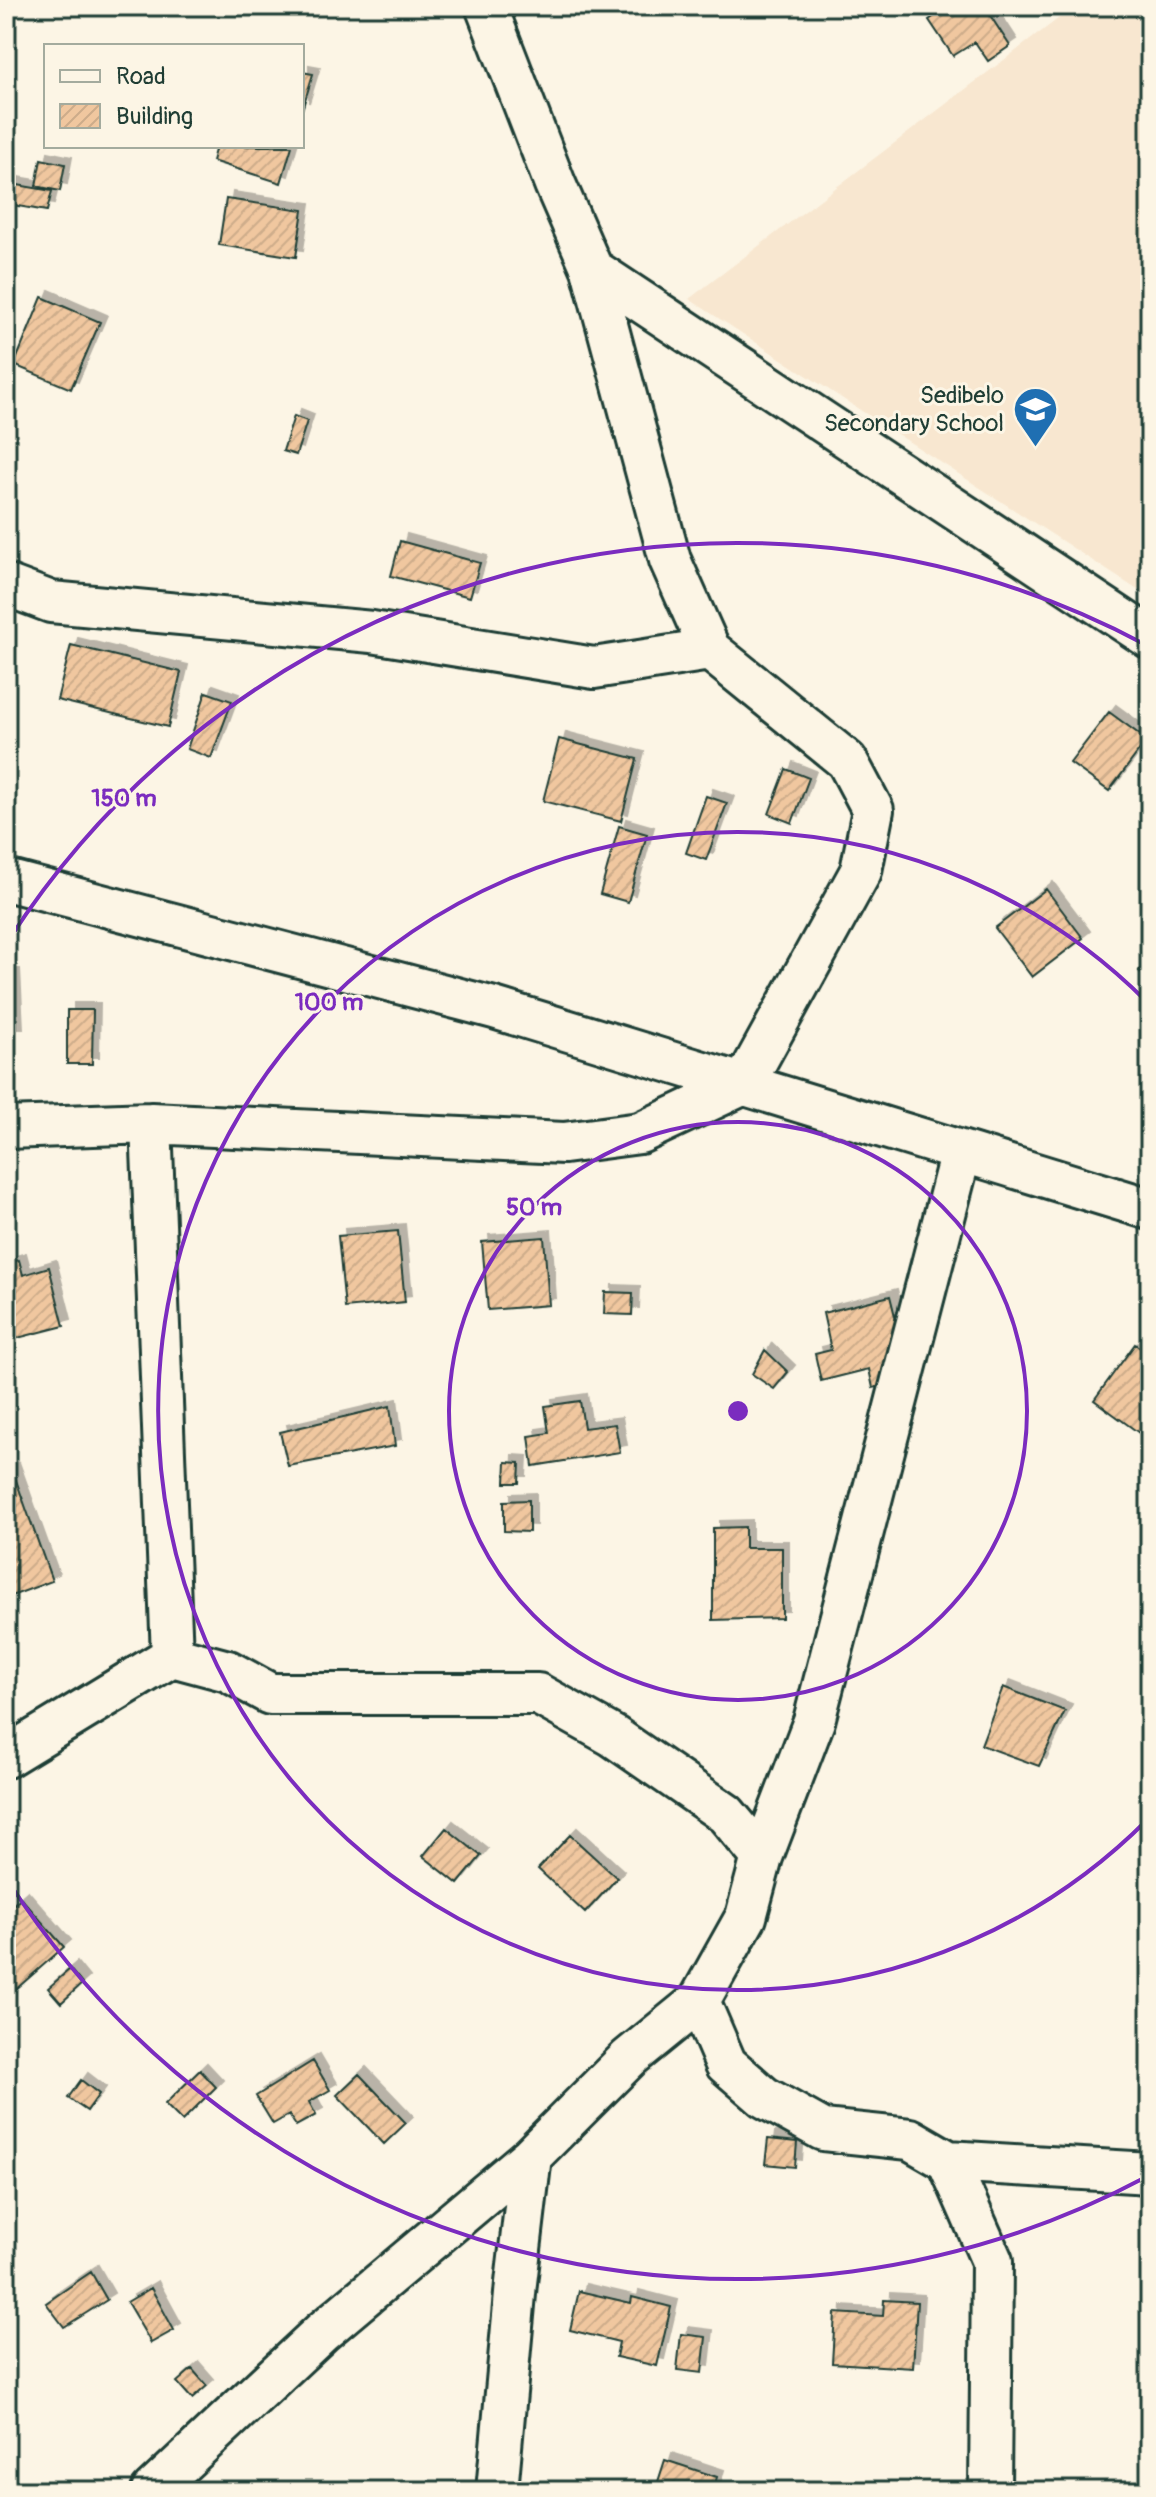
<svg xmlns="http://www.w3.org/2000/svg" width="1156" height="2497" font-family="Pangolin,sans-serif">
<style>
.built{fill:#f8e7d0}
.building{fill:url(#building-hatch);stroke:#1f3d34;stroke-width:2;filter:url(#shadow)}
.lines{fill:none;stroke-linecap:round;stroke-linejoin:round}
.minor-casing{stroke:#1f3d34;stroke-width:46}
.minor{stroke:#fcf5e5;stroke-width:40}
.ring{fill:none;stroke:#7b2cbf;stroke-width:4}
.labels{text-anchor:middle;stroke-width:6;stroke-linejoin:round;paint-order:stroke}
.poi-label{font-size:24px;fill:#1f3d34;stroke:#fcf5e5;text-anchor:end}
.centre{fill:#7b2cbf;stroke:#fcf5e5;stroke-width:4}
.ring-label{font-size:24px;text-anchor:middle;font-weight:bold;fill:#7b2cbf;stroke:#fcf5e5;stroke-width:6;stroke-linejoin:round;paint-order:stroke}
</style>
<defs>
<pattern id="building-hatch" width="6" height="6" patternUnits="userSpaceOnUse" patternTransform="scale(2)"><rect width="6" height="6" fill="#f0c79f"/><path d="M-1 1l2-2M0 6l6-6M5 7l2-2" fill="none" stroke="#cdac8a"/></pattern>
<filter id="shadow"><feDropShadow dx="7" dy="-7" stdDeviation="0" flood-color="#0004"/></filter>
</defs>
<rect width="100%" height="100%" fill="#fcf5e5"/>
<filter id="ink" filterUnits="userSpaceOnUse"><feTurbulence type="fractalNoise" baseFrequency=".0125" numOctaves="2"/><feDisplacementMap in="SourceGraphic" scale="16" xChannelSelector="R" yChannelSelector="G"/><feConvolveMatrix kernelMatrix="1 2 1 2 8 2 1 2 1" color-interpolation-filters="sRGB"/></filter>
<g filter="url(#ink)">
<path class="built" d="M 1075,6 L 1150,6 L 1150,598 L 689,299 Z"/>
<path class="building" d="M 949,6 L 984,6 L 1010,46 L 988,61 L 975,42 L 953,56 L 929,20 Z
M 302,72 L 313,74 L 302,110 Z
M 216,146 L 292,146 L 281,183 L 212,161 Z
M 41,159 L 65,164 L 60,191 L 36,186 Z
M 6,183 L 52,191 L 47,211 L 6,204 Z
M 226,199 L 303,210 L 296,257 L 219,245 Z
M 42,297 L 100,322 L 71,389 L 14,365 Z
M 294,416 L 307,421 L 296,455 L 283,451 Z
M 400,541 L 480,563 L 470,597 L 391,576 Z
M 71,645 L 181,672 L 168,727 L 57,700 Z
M 206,692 L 232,701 L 211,758 L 187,749 Z
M 1109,712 L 1147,740 L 1109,791 L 1070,763 Z
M 559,739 L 637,759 L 621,821 L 543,801 Z
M 786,769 L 809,778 L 792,823 L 769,814 Z
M 706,796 L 727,803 L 706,860 L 686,853 Z
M 619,826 L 647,834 L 628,902 L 600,894 Z
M 1046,889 L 1083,938 L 1032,977 L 995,928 Z
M 1150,960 L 1150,983 L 1139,971 Z
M 6,976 L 13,976 L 16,1036 L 6,1036 Z
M 67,1010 L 93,1010 L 92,1064 L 67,1064 Z
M 398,1231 L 405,1302 L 345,1308 L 338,1236 Z
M 544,1237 L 549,1305 L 488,1310 L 482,1242 Z
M 19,1260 L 23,1275 L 49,1267 L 64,1326 L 6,1341 L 6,1264 Z
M 605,1292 L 633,1293 L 632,1315 L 604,1314 Z
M 890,1296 L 901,1340 L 891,1343 L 900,1381 L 873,1388 L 869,1369 L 821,1381 L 815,1354 L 831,1350 L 823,1313 Z
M 1135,1344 L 1150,1355 L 1150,1420 L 1139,1433 L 1094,1400 Z
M 765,1350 L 788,1372 L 774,1389 L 752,1374 Z
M 580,1401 L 584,1428 L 615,1424 L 620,1452 L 533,1466 L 529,1436 L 549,1433 L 545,1406 Z
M 390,1406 L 395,1446 L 288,1466 L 280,1432 Z
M 506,1462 L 520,1463 L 519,1483 L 505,1483 Z
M 12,1469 L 52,1581 L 6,1598 L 6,1472 Z
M 529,1500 L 529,1532 L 504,1531 L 504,1501 Z
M 745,1527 L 745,1548 L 782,1548 L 782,1618 L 713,1620 L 713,1528 Z
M 1003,1687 L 1065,1711 L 1039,1766 L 981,1745 Z
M 446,1828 L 481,1856 L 458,1884 L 423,1856 Z
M 570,1835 L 617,1878 L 585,1913 L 538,1869 Z
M 21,1898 L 64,1947 L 6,1998 L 6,1911 Z
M 70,1969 L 82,1984 L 61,2003 L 48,1988 Z
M 313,2061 L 330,2090 L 309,2102 L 316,2115 L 296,2126 L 289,2115 L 273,2124 L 256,2096 Z
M 200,2070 L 216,2087 L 182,2121 L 165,2104 Z
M 359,2074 L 406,2123 L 384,2144 L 337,2095 Z
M 81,2080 L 99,2094 L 87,2111 L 68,2098 Z
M 768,2139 L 797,2142 L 795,2167 L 765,2164 Z
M 91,2272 L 107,2300 L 64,2327 L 46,2303 Z
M 151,2288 L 174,2330 L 151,2343 L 127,2302 Z
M 579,2291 L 631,2303 L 632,2297 L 671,2307 L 657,2366 L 616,2357 L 619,2342 L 570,2330 Z
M 884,2300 L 917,2302 L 913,2368 L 832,2363 L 835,2313 L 883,2316 Z
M 681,2334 L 706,2337 L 702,2373 L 677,2370 Z
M 192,2369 L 207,2386 L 192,2399 L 177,2382 Z
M 665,2460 L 717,2477 L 713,2491 L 655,2491 Z"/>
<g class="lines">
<defs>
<path id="minor" d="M 592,269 L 1150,638
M 6,585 L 51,602 L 372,632 L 594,668 L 710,650
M 6,880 L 494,1008 L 1150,1209
M 151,1123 L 172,1656
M 6,1128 L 151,1123 L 564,1143 L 640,1133 L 744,1084 L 861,871 L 873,810 L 847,761 L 710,650 L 670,560 L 592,269 L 555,184 L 486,6
M 961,1152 L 814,1721 L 762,1857 L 746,1917 L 699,2001 L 726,2064 L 764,2097 L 823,2130 L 910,2139 L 948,2161 L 992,2261 L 990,2491
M 6,1757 L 172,1656 L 228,1671 L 270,1694 L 538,1694 L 613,1736 L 726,1814 L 762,1857
M 948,2161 L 1150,2173
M 152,2491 L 322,2332 L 531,2156 L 629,2058 L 699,2001
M 497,2491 L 516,2283 L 531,2156"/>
</defs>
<use href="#minor" class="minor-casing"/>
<use href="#minor" class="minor"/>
</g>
</g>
<g class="ring">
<circle cx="738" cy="1411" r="289"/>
<path d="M1147 1820A579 579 0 1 1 1147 1002"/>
<path d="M1146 2177A868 868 0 0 1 10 1884M10 938A868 868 0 0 1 1146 645"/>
</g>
<defs>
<symbol id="school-pin" viewBox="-11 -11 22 30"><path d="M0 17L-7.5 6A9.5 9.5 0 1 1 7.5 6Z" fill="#1f6fb2" stroke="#fcf5e5"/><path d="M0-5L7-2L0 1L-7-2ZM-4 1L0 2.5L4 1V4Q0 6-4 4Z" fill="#fff"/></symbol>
</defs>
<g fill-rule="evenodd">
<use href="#school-pin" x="1010" y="384" width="51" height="69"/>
</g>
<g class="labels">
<g class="poi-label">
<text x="1004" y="403">Sedibelo<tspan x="1004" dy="28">Secondary School</tspan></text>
</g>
</g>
<circle cx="738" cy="1411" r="12" class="centre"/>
<g class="ring-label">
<text x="124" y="806">150 m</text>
<text x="329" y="1010">100 m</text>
<text x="534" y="1215">50 m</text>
</g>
<rect width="1156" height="2497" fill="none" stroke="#fcf5e5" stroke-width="32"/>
<rect x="16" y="16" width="1124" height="2465" fill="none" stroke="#1f3d34" stroke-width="3" filter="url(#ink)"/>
<rect x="44" y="44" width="260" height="104" fill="#fcf5e5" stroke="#a4ab9e" stroke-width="2"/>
<rect x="60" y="70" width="40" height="12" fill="#fcf5e5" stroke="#a4ab9e" stroke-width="2"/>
<text x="116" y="84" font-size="24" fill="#1f3d34">Road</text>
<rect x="60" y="104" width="40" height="24" fill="url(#building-hatch)" stroke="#a4ab9e" stroke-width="2"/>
<text x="116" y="124" font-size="24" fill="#1f3d34">Building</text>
</svg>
